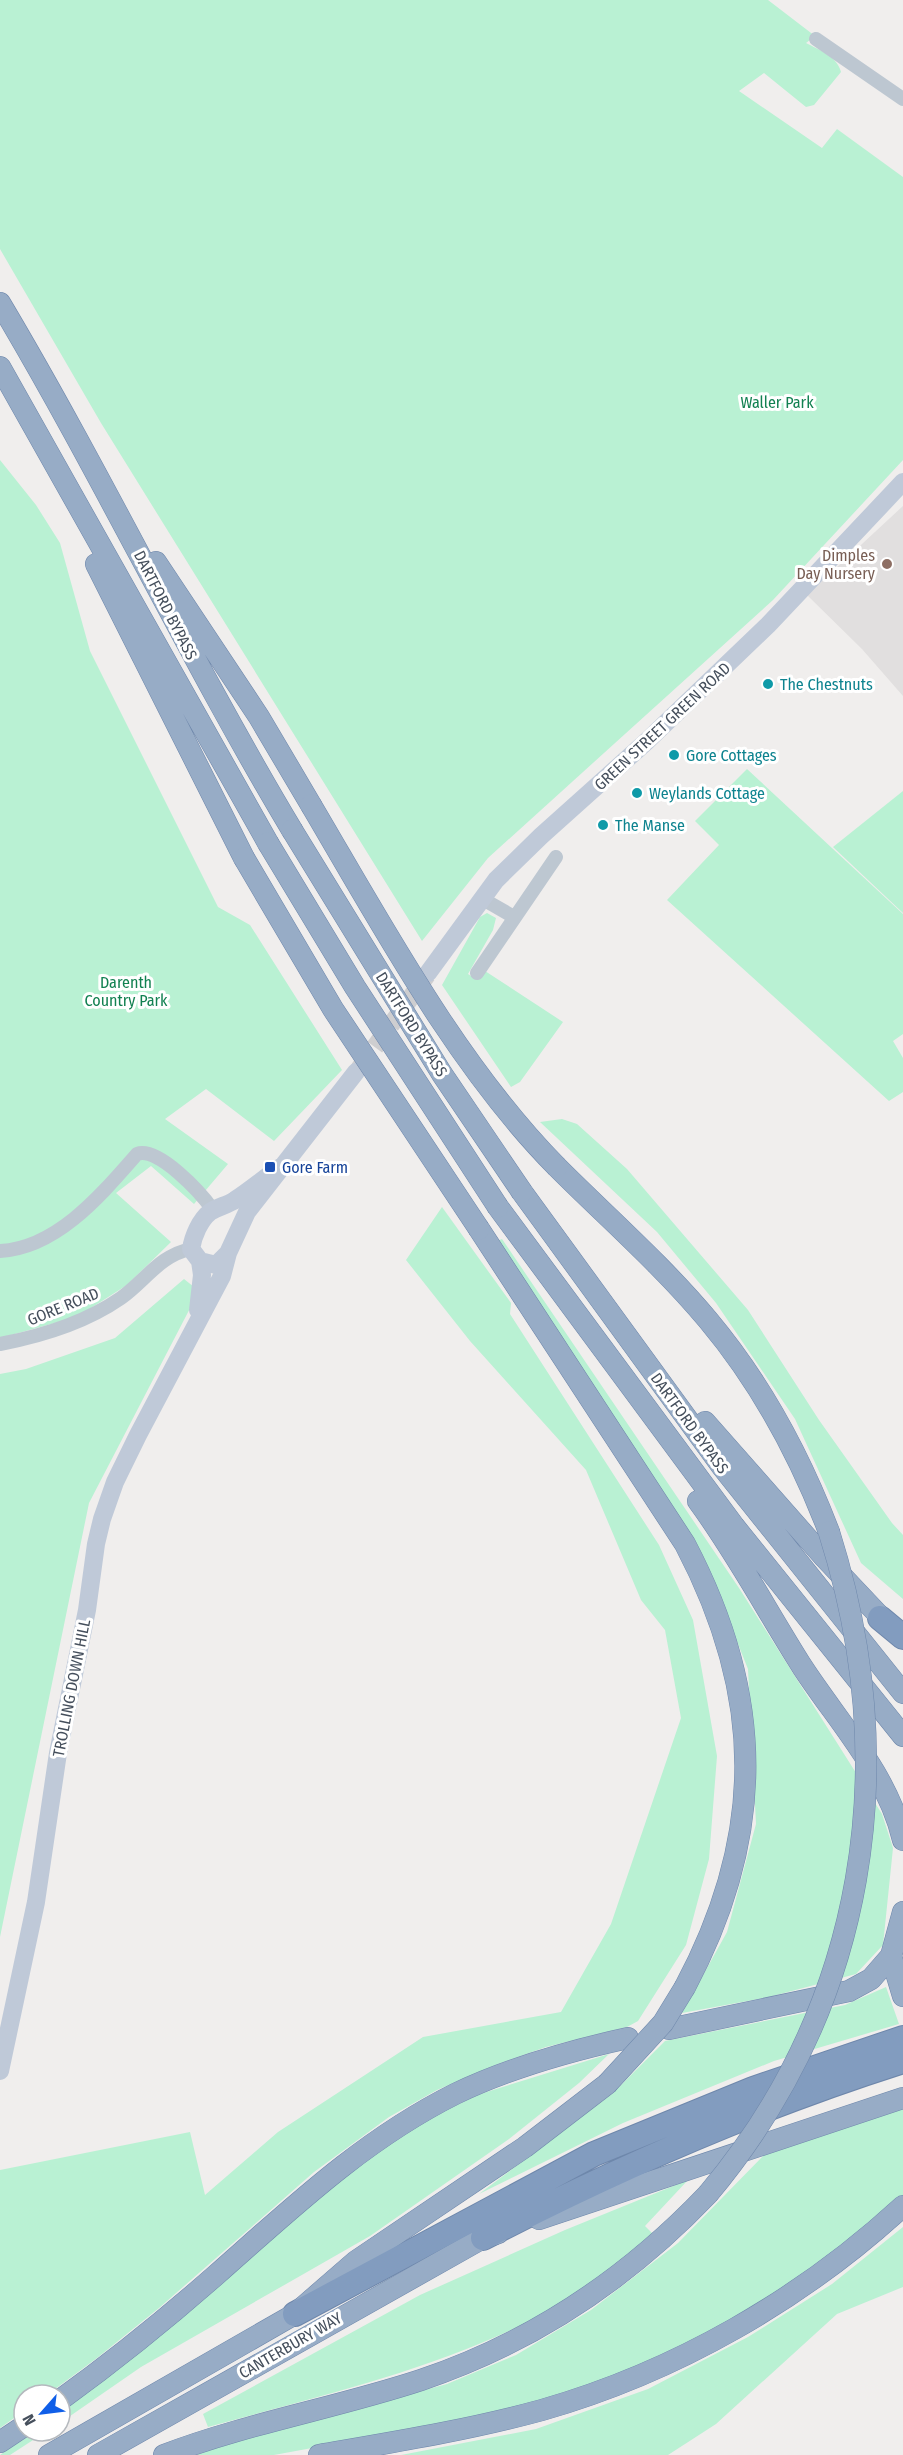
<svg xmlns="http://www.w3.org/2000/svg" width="903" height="2455" font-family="'Fira Sans Condensed',sans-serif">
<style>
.education{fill:#e1dfdf}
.green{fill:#b9f1d3}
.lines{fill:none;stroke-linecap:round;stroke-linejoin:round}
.secondary-tunnel{stroke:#ceced0;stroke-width:18;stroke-dasharray:18 9;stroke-linecap:butt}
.trunk-casing{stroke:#6e87ab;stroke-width:22}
.motorway-casing{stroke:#6e87ab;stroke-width:26}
.minor{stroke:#bdc7d1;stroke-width:14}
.secondary{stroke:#bfc9d8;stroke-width:18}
.trunk{stroke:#97acc6;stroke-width:21}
.motorway{stroke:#829cbf;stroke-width:24}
.trunk-bridge-casing{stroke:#6e87ab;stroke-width:22;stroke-linecap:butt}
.trunk-bridge{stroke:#97acc6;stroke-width:21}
.education-dot{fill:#8d6e63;stroke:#fff;stroke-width:2}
.culture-dot{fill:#0f9aa8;stroke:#fff;stroke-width:2}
.transit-dot{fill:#1a4fb4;stroke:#fff;stroke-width:2}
.labels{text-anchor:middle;stroke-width:6;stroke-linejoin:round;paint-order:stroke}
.park-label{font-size:16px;fill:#128151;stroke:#fff}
.education-label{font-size:16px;fill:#785e54;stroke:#fff;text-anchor:end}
.street-label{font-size:16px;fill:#454f5c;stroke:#fff}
.culture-label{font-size:16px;fill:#0d838f;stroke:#fff;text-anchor:start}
.transit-label{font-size:16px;fill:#164399;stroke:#fff;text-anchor:start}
</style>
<rect width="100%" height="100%" fill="#f0eeed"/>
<path class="education" d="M 903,506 L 903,696 L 862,649 L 807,595 Z"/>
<path class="green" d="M 0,0 L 768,0 L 815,36 L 806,43 C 819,50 837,56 841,72 L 814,105 L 806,107 L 764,73 L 739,91 L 822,148 L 837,129 L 903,177 L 903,460 L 773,600 L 488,858 L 422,941 L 101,423 L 0,249 Z
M 0,460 L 36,505 L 60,543 L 90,651 L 218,907 L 250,925 L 342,1070 L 274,1141 L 206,1089 L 165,1119 L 228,1164 L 194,1204 L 151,1166 L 116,1193 L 171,1242 L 127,1285 L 77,1317 L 0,1338 Z
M 747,769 L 903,914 L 903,1034 L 893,1041 L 903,1058 L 903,1092 L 889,1101 L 667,900 L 719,845 L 695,821 Z
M 903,791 L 903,913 L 833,847 Z
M 487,913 L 496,918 L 493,930 L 468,974 L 478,980 L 485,971 L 563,1022 L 520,1082 L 511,1087 L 442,985 L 480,917 Z
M 562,1119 L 577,1124 L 627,1169 L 748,1310 L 819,1420 L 892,1523 L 903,1535 L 903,1599 L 861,1563 L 795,1419 L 716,1303 L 657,1232 L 540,1122 Z
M 442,1207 L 511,1303 L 510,1314 L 659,1545 L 693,1620 L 717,1756 L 709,1859 L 686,1945 L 638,2021 L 627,2027 L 546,2047 L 498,2064 L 437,2090 L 389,2117 L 314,2172 L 159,2308 L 97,2358 L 47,2395 L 24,2395 L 24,2411 L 0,2428 L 0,2170 L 190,2132 L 205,2195 L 278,2132 L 423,2037 L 561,2012 L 611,1924 L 681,1718 L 665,1630 L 641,1600 L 586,1470 L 470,1341 L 406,1260 Z
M 502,1239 L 739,1588 L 882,1814 L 893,1848 L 883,1945 L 856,1974 L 769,1997 L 682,2013 L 727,1932 L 756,1824 L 748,1669 L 710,1574 L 497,1241 Z
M 184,1279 L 199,1291 L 89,1503 L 0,1937 L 0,1374 L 26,1369 L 115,1338 Z
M 886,1987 L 899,2024 L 774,2061 L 623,2123 L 479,2194 L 613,2093 L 665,2041 L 845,2005 Z
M 609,2054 L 579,2083 L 509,2139 L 370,2236 L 141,2367 L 60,2423 L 60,2411 L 128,2361 L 357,2165 L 435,2115 L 480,2094 Z
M 903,2108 L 903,2196 L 794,2282 L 716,2329 L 617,2375 L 519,2407 L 399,2432 L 274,2455 L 196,2455 L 238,2440 L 447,2384 L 516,2355 L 591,2310 L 678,2243 L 766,2153 Z
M 688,2180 L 645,2226 L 653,2234 C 631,2252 609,2274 585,2289 C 477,2361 333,2392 208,2427 L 203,2414 L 420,2295 L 565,2230 Z
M 903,2227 L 903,2287 L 837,2314 L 716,2424 L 668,2455 L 401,2455 L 536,2429 L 648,2389 L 748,2337 L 832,2284 Z
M 34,2431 L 47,2431 L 10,2455 L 0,2455 Z"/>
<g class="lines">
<path class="secondary-tunnel" d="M 359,1069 L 427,975"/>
<defs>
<path id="trunk" d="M 0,303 C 103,476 189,658 292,830
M 0,367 L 268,843
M 156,562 L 259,717 L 311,805
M 96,564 L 244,858
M 557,1167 C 608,1218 662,1265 708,1320 C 760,1382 800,1456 829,1532
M 522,1192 L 723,1468 L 903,1693
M 498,1207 L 734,1526 L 903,1736
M 479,1229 L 685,1544 C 765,1696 766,1835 685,1987
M 705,1422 L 824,1557 L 891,1628
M 698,1501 C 737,1554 768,1613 803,1668 C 839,1723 888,1775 903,1840
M 903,1912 L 891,1956 L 903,1996
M 669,2029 L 849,1991 L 871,1979 L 891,1956
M 539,2219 L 903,2098
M 60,2400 C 114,2361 166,2319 216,2275 C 292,2208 363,2140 455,2094 C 509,2068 569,2051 628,2038
M 0,2442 L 24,2426
M 49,2455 L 295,2314 L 356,2261 L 525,2147 L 607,2084
M 98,2455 L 483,2238 L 498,2233
M 164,2455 C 248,2423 336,2408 421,2380 C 531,2343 628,2278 708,2194
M 319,2455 C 394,2442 469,2430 542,2410 C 675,2372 801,2300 903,2206"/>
<path id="motorway" d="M 880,1618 L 903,1637
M 483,2238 C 618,2168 758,2107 903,2061
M 295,2314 L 594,2154 L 753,2089 L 903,2038"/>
</defs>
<use href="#trunk" class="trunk-casing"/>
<use href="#motorway" class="motorway-casing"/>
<path class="minor" d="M 816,39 L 903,99
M 481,898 L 514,917
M 477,973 L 556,857
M 0,1251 C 57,1248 101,1195 137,1154 C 158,1146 201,1193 213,1210
M 0,1344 C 42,1336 85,1323 121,1298 C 145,1281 160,1255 191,1249"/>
<path class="secondary" d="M 428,973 L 496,880 L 541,836 L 647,741 L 768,625 L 903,482
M 281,1167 C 265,1177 251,1190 235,1200 C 228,1205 217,1207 210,1212 C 200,1220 193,1236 191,1249 L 200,1261 L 216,1265 L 228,1253 L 247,1212 L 356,1072
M 198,1310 L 202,1275 L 200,1261
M 0,2071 L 36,1902 L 58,1753 L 87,1610 L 96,1544 L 102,1519 L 115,1482 L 138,1435 L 222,1276 L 228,1253"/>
<use href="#trunk" class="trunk"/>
<use href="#motorway" class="motorway"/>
<defs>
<path id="trunk-bridge" d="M 311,805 C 383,927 458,1067 557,1167
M 292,830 L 442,1074 L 522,1192
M 268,843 L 355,987 L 498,1207
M 244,858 L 333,1009 L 479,1229
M 607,2084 L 663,2023 L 685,1987
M 708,2194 C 867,2004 903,1766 829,1532"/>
</defs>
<use href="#trunk-bridge" class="trunk-bridge-casing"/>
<use href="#trunk-bridge" class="trunk-bridge"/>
</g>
<circle class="education-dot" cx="887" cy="564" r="6"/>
<g class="culture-dot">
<circle cx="768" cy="684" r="6"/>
<circle cx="674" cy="755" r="6"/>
<circle cx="637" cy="793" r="6"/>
<circle cx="603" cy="825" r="6"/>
</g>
<rect class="transit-dot" x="264" y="1161" width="12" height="12" rx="3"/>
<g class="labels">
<g class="park-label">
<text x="777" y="408">Waller Park</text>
<text x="126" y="988">Darenth<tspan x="126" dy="18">Country Park</tspan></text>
</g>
<g class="education-label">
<text x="875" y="561">Dimples<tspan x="875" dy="18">Day Nursery</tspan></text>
</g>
<g class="street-label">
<text transform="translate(166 605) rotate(63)" y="6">DARTFORD BYPASS</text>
<text transform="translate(662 726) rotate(-43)" y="6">GREEN STREET GREEN ROAD</text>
<text transform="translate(412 1024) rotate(58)" y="6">DARTFORD BYPASS</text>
<text transform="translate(63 1306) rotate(-22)" y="6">GORE ROAD</text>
<text transform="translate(690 1423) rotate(54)" y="6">DARTFORD BYPASS</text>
<text transform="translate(71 1688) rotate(-79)" y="6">TROLLING DOWN HILL</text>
<text transform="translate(290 2345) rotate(-30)" y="6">CANTERBURY WAY</text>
</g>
<g class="culture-label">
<text x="780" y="690">The Chestnuts</text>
<text x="686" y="761">Gore Cottages</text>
<text x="649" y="799">Weylands Cottage</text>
<text x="615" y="831">The Manse</text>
</g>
<g class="transit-label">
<text x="282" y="1173">Gore Farm</text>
</g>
</g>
<g transform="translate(42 2413) rotate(242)"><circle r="28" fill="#ffffff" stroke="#b5b9be" stroke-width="1.5"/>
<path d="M0-4.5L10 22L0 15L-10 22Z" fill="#105fe8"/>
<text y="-9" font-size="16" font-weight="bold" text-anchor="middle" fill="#454f5c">N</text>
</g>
</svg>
